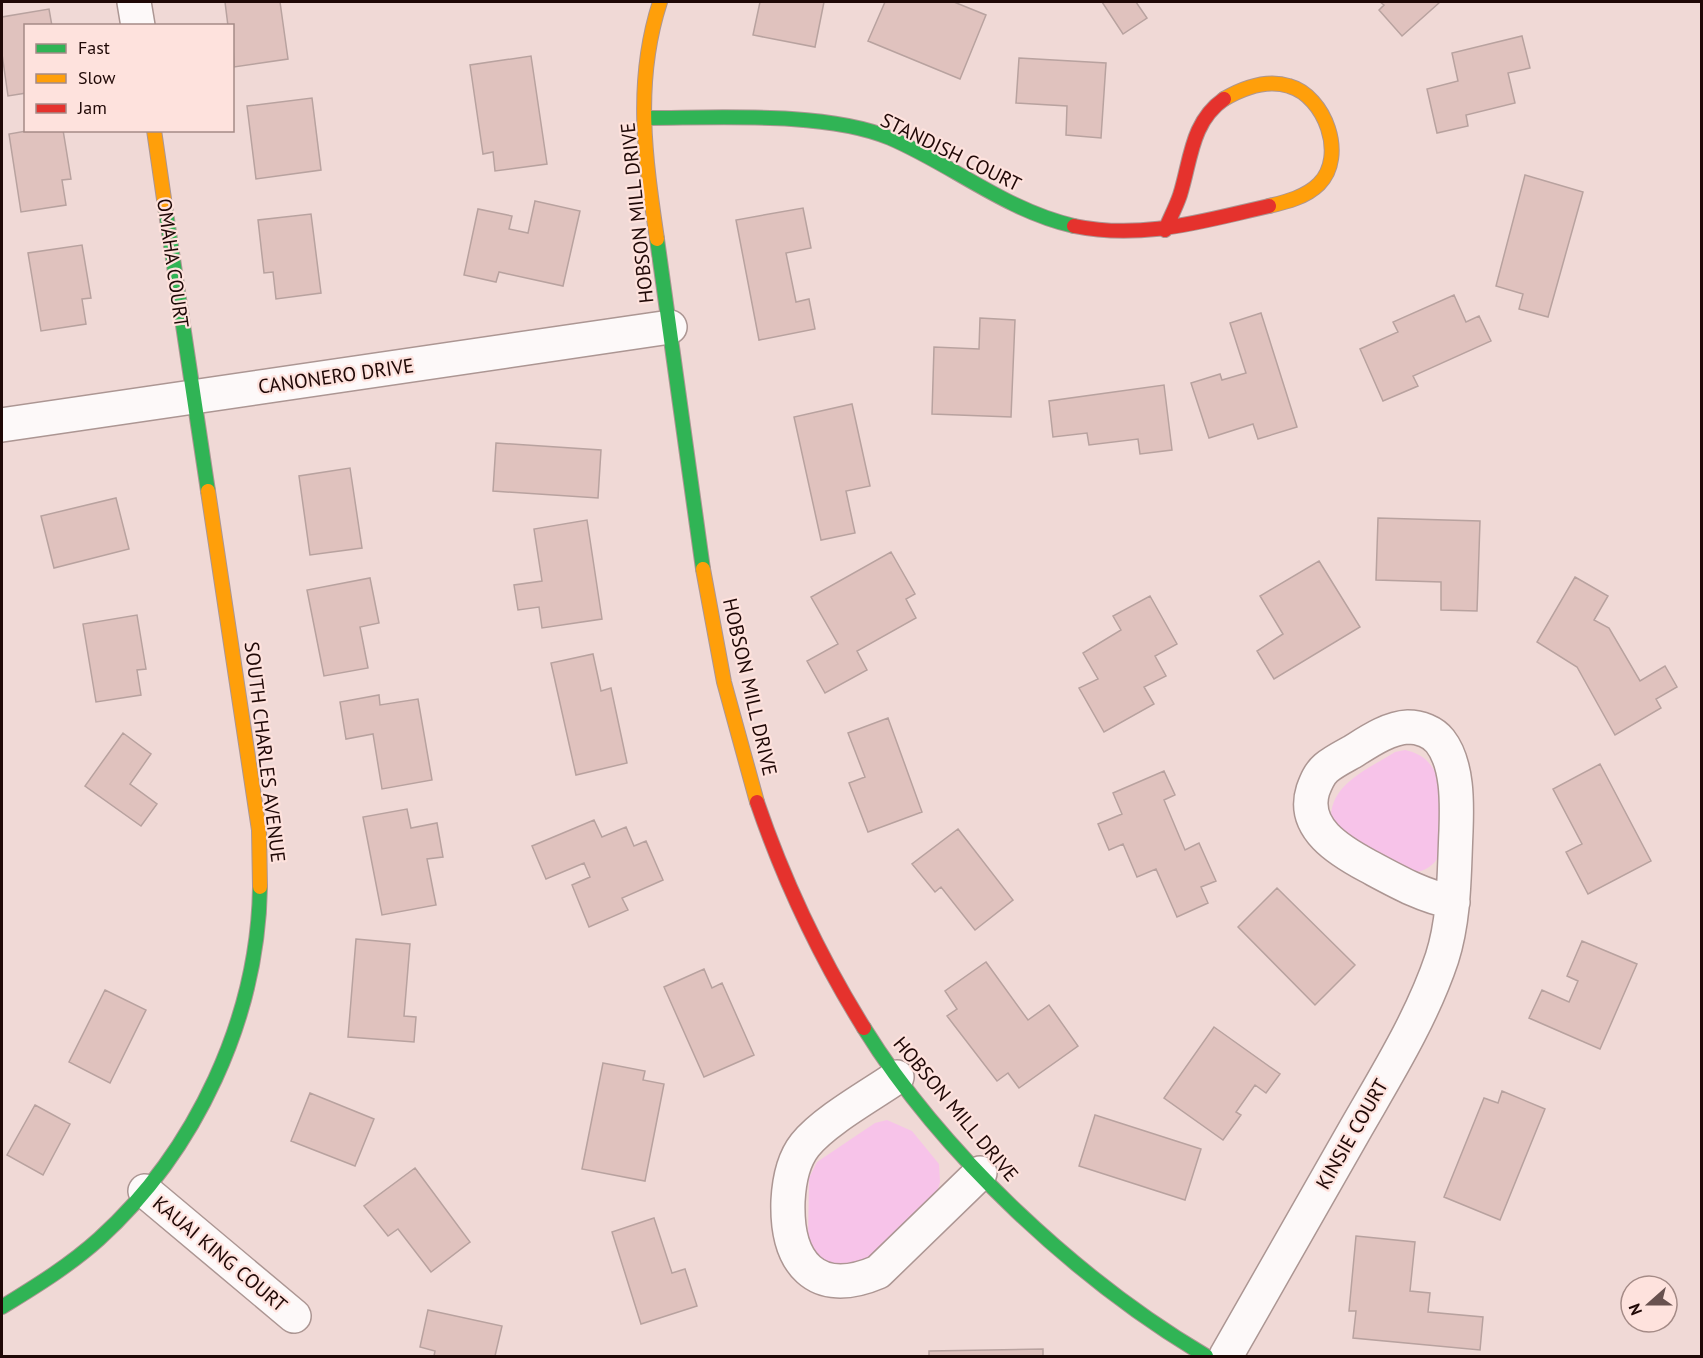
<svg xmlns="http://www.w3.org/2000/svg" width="1703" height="1358" font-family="'PT Sans',sans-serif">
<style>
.green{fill:#f7c3e9}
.building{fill:#e0c2be;stroke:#b8a29f;stroke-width:1.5}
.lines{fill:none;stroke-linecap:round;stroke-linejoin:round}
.street-casing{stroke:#ac9693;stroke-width:36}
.fast-casing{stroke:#ac9693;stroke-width:16}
.slow-casing{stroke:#ac9693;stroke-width:16}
.jam-casing{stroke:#ac9693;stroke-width:16}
.street{stroke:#fdf9f9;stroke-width:33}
.fast{stroke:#30b455;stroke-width:14}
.slow{stroke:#ff9f0a;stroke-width:14}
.jam{stroke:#e5322d;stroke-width:14}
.labels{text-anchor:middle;stroke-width:4.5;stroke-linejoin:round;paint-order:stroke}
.street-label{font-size:20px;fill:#1f0806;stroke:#fee2dd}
</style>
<rect width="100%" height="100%" fill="#f0d9d6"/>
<path class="green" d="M 1405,750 C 1418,753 1427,758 1434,770 C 1440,782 1445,844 1438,857 C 1435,864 1425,871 1417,872 C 1403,873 1388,860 1376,853 C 1358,843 1338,835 1331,816 C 1332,783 1370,768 1395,752 Z
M 887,1120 L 912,1131 L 939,1164 L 940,1182 L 937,1193 L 858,1268 L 822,1261 L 808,1241 L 809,1178 L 817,1162 L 875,1123 Z"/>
<path class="building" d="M 225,2 L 280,2 L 288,59 L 234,67 L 232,26 L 228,26 Z
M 760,2 L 824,2 L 815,47 L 753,35 Z
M 885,2 L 954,2 L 986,15 L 960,79 L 868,41 Z
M 1102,2 L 1136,2 L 1147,18 L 1123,34 Z
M 1380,2 L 1440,2 L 1402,36 L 1379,10 L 1384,5 Z
M 49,9 L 52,26 L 26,26 L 26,93 L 8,96 L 2,54 L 2,17 Z
M 1522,36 L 1530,68 L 1508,73 L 1515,103 L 1466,115 L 1468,126 L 1437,133 L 1427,89 L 1458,81 L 1452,53 Z
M 531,56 L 547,164 L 495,171 L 493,152 L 483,154 L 470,65 Z
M 1019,58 L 1106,63 L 1101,138 L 1066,135 L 1067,106 L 1016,103 Z
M 312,98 L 321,170 L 256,179 L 247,106 Z
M 32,130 L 63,130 L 71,179 L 62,180 L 66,205 L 21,212 L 9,134 Z
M 1525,175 L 1583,192 L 1548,317 L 1519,309 L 1523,294 L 1496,286 Z
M 535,201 L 580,211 L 563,286 L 499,272 L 496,282 L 464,275 L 478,209 L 512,216 L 509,229 L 528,233 Z
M 803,208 L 811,248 L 786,253 L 796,302 L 809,299 L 815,329 L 759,340 L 736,220 Z
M 311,214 L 321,293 L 276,299 L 273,272 L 264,273 L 258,220 Z
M 82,245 L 91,298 L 82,299 L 86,324 L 41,331 L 28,253 Z
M 1454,295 L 1466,322 L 1479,316 L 1491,341 L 1413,376 L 1418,386 L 1383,401 L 1360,349 L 1398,332 L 1393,322 Z
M 1261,313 L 1297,427 L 1258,439 L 1253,424 L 1209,438 L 1191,383 L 1220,374 L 1222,380 L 1246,373 L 1230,323 Z
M 980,318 L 1015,320 L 1011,417 L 932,414 L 934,347 L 979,349 Z
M 1164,385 L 1172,450 L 1140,454 L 1138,439 L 1089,445 L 1087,433 L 1053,437 L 1049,401 Z
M 852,404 L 870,486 L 846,491 L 855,533 L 821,540 L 794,417 Z
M 496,443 L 601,450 L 598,498 L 493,491 Z
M 350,468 L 362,548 L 310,555 L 299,476 Z
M 116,498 L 129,549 L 54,568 L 41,516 Z
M 1378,518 L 1480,521 L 1477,611 L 1441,610 L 1441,582 L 1376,580 Z
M 587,520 L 602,619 L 542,628 L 539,607 L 518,610 L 514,585 L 542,581 L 534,529 Z
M 891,552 L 915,594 L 906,599 L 916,618 L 857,651 L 867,670 L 825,693 L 807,661 L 838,644 L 811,597 Z
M 1319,561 L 1360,627 L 1274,679 L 1257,651 L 1283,634 L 1260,596 Z
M 1575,577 L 1608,596 L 1594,620 L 1609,628 L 1640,681 L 1665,666 L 1677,687 L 1656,699 L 1661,708 L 1615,735 L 1577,667 L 1537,642 Z
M 370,578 L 379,623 L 360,627 L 368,668 L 324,676 L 307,590 Z
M 1150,596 L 1177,644 L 1155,656 L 1166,676 L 1144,687 L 1154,704 L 1104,732 L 1079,688 L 1098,679 L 1083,653 L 1121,630 L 1113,616 Z
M 137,615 L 146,669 L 137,670 L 141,695 L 96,702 L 83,624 Z
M 593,654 L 601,691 L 611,688 L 627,763 L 576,775 L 551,663 Z
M 379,695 L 380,705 L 418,699 L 432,780 L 382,789 L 373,734 L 346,739 L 340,702 Z
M 888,718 L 922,812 L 868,832 L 849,783 L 865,777 L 848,733 Z
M 123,733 L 151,754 L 130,784 L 157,804 L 141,826 L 85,786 Z
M 1600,764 L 1651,861 L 1588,894 L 1566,852 L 1582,844 L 1553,789 Z
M 1164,771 L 1175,795 L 1164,800 L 1185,850 L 1199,843 L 1216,881 L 1201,887 L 1208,903 L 1177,917 L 1156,869 L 1137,877 L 1123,844 L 1109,850 L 1098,824 L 1122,814 L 1113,793 Z
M 407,809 L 411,828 L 437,823 L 443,857 L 427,859 L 436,905 L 382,915 L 363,817 Z
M 594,820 L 602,837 L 626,827 L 634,846 L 646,841 L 663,880 L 622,898 L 628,910 L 589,927 L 572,885 L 590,877 L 584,863 L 546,879 L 532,846 Z
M 958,829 L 1013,900 L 975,930 L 941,887 L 935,892 L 912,864 Z
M 1277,888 L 1355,965 L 1315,1005 L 1238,927 Z
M 356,939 L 410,944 L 404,1016 L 416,1017 L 414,1042 L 348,1037 Z
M 1582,941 L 1637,964 L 1600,1049 L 1529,1018 L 1542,990 L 1569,1002 L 1578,981 L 1567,976 Z
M 986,962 L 1028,1020 L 1049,1005 L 1078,1046 L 1019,1088 L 1008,1073 L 997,1081 L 947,1016 L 957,1009 L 945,991 Z
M 704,969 L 712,988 L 722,983 L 754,1055 L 704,1077 L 664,987 Z
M 105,990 L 146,1010 L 110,1083 L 69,1062 Z
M 1214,1027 L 1280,1074 L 1266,1093 L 1255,1085 L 1236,1112 L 1241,1115 L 1223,1140 L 1164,1098 Z
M 603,1063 L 645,1071 L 643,1080 L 664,1084 L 645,1181 L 582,1169 Z
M 1502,1091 L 1545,1109 L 1500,1220 L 1444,1197 L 1484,1098 L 1498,1103 Z
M 310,1093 L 374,1119 L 355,1166 L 291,1141 Z
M 35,1105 L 70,1124 L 43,1175 L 7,1155 Z
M 1095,1115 L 1201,1149 L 1185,1200 L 1079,1166 Z
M 415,1168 L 470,1242 L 431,1272 L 398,1229 L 388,1236 L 364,1206 Z
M 654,1218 L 672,1273 L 685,1269 L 697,1306 L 641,1324 L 612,1232 Z
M 1356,1236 L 1415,1242 L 1410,1291 L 1430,1293 L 1428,1312 L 1483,1317 L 1480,1350 L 1353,1338 L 1356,1311 L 1349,1311 Z
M 428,1310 L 502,1326 L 495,1356 L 434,1356 L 435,1351 L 420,1347 Z
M 1043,1349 L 1043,1356 L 929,1356 L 929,1351 Z"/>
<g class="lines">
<defs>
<path id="street" d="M 134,2 L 138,26
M 2,425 L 670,327
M 897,1077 C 871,1095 824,1121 805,1145 C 793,1160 789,1182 788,1201 C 786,1262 815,1299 878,1272 L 980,1173
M 145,1191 L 294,1316
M 1226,1356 C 1270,1280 1313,1204 1356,1128 C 1387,1074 1422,1018 1442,958 C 1455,917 1454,873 1456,831 C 1457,803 1458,764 1440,741 C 1433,732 1420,727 1408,727 C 1388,728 1368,742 1352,752 C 1343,757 1333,762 1326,768 C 1319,774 1316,782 1313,790 C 1301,828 1340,851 1368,866 C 1396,881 1422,896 1453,902"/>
<path id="fast" d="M 646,118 C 716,118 826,111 890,138 C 953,165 1005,210 1074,226
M 165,206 L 208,491
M 657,239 L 703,569
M 864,1028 C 942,1154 1079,1281 1206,1356
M 2,1307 C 36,1286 69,1266 99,1239 C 196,1151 258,1018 260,887"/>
<path id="slow" d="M 1224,99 C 1243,88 1267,79 1289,86 C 1325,96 1347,156 1319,184 C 1306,197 1286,202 1269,206
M 154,130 L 165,206
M 657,239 C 645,158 634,82 660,2
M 208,491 L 259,830 L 260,887
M 703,569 L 724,682 L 757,802"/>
<path id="jam" d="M 1074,226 C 1143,240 1202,221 1269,206
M 1165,230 C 1170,218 1176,207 1180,195 C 1191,160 1191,122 1224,99
M 757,802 C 784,881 820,957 864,1028"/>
</defs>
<use href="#street" class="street-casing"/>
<use href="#fast" class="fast-casing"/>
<use href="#slow" class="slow-casing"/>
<use href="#jam" class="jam-casing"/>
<use href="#street" class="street"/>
<use href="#fast" class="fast"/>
<use href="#slow" class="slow"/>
<use href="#jam" class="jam"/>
</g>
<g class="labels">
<g class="street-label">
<text transform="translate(951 152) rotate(26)" y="7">STANDISH COURT</text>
<text transform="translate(637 213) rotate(-96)" y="7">HOBSON MILL DRIVE</text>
<text transform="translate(173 263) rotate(82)" y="7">OMAHA COURT</text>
<text transform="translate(336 376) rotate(-8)" y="7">CANONERO DRIVE</text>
<text transform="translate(750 687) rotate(77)" y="7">HOBSON MILL DRIVE</text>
<text transform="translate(265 752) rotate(83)" y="7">SOUTH CHARLES AVENUE</text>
<text transform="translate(956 1109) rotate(50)" y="7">HOBSON MILL DRIVE</text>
<text transform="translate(1352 1134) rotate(-60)" y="7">KINSIE COURT</text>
<text transform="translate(220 1254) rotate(40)" y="7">KAUAI KING COURT</text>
</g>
</g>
<rect width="1703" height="1358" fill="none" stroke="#1f0806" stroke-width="6"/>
<rect x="24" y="24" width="210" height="108" fill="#fee2dd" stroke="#a58b87" stroke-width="1.5"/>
<rect x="36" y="44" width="30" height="9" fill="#30b455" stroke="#a58b87" stroke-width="1.5"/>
<text x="78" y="54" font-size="18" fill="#1f0806">Fast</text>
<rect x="36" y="74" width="30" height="9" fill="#ff9f0a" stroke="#a58b87" stroke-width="1.5"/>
<text x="78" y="84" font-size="18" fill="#1f0806">Slow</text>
<rect x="36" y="104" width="30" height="9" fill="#e5322d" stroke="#a58b87" stroke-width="1.5"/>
<text x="78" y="114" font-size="18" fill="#1f0806">Jam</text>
<g transform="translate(1649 1304) rotate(249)"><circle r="28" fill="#fee2dd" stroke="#a58b87" stroke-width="1.5"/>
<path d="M0-4.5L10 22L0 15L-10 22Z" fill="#68514f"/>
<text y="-9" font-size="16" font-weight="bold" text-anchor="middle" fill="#1f0806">N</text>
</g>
</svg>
